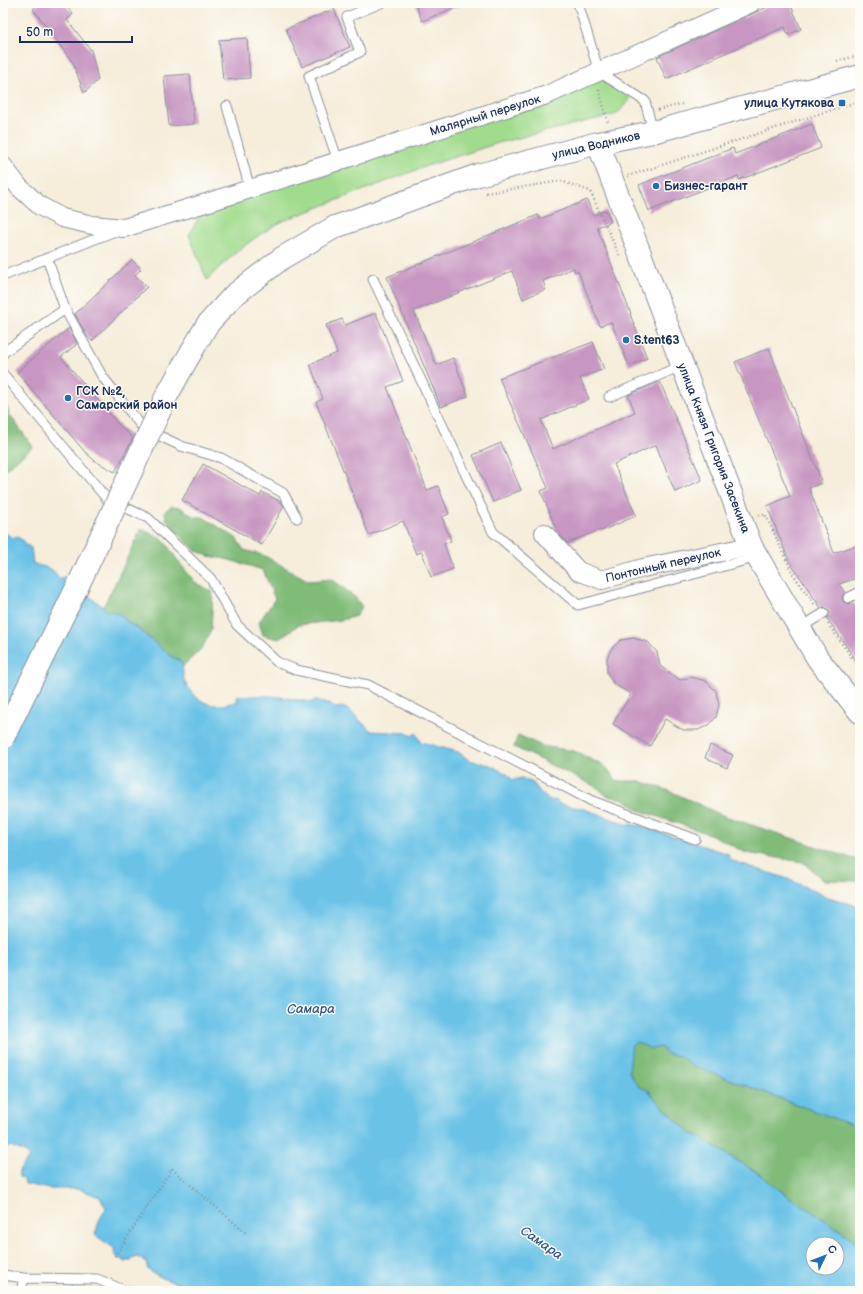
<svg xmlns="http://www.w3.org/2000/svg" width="863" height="1294" font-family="'Balsamiq Sans',sans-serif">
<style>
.green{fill:#a1db8d;stroke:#5e8576}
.forest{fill:#80bb78;stroke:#4e756b}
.water{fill:#6ac2e7;stroke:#4278a2;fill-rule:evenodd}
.building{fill:#c796c2}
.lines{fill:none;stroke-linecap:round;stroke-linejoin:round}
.service-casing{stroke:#888e9c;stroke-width:11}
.minor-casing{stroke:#888e9c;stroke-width:20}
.secondary-casing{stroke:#888e9c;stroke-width:24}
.primary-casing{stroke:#888e9c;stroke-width:24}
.path{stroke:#888e9c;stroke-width:2.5;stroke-dasharray:1 3;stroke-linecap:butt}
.service{stroke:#fff;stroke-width:9}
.minor{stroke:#fff;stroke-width:18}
.secondary{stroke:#fff;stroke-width:22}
.primary{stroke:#fff;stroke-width:22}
.primary-bridge-casing{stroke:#888e9c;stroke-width:24;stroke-linecap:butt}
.path-bridge{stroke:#888e9c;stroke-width:2.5;stroke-dasharray:1 3;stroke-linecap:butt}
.primary-bridge{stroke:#fff;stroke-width:22}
.poi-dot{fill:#1f6fb2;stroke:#fdfcf7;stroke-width:1.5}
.labels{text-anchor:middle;stroke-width:3;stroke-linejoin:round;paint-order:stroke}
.poi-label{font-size:12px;font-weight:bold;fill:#1b2f5e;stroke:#fdfcf7;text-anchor:start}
.street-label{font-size:12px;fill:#1b2f5e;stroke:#fdfcf7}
.water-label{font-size:13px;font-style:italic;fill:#335b87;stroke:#fdfcf7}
</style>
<rect width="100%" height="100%" fill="#fdfcf7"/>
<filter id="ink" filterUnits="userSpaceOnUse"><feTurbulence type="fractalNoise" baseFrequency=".025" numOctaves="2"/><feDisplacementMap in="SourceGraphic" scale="8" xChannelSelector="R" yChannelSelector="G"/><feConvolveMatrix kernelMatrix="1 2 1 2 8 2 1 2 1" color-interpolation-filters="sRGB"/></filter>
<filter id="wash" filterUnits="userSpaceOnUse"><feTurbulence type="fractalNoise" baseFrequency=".012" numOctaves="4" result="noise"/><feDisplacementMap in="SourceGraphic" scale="16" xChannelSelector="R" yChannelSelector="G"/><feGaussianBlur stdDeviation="0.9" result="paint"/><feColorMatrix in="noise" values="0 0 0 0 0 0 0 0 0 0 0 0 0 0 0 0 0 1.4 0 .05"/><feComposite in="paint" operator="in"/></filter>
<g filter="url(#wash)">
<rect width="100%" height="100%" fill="#f6edda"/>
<path class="green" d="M 603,80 L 624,88 L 630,99 L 617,114 L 498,143 L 424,167 L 283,221 C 253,237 231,255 207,280 L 189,235 L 204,208 L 250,193 L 328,174 L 422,141 Z"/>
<path class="forest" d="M 3,394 L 9,414 L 33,447 L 3,471 Z
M 172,506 L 180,507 L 194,517 L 203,517 L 236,538 L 244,550 L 263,555 L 309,581 L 332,579 L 356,598 L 362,607 L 356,616 L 342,620 L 298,625 L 279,639 L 263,635 L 259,622 L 275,599 L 263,570 L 226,559 L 208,556 L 195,550 L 185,541 L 166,519 L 165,511 Z
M 141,529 L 163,539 L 178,561 L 195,582 L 213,592 L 211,630 L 202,648 L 183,666 L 179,660 L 172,657 L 137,628 L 127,622 L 121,615 L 105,611 L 103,607 C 117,581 128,555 141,529 Z
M 518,735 L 542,746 L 574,751 L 606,767 L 617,781 L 640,781 L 670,791 L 722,815 L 860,861 L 860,883 L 857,881 L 823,880 L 803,862 L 746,853 L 712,835 L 638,810 L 624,799 L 607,796 L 598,788 L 514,747 Z
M 636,1042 L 651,1049 L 661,1047 L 667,1054 L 680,1056 L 691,1065 L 860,1128 L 860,1246 L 855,1244 L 853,1239 L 804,1206 L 789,1197 L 759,1174 L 698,1136 L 691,1134 L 659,1103 L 648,1090 L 639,1087 L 629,1072 L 631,1045 Z"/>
<path class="water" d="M 3,531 L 12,538 L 17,537 L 24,541 L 25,547 L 28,545 L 31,548 L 33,564 C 43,567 55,567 58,578 L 65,577 L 103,607 L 106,611 L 111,611 L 121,615 L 127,622 L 137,628 L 172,657 L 179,660 L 183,666 C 180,686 199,706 219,705 C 225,705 232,703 238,701 L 236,697 L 238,695 C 243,698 248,696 254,696 C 273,695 293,699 312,702 L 317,699 L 321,703 L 330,703 L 335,708 L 342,707 L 349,710 L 371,731 L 406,733 L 412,736 L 416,733 L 421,742 L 458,752 L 469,760 L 490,765 L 507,774 L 513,780 L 522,778 L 533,783 L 541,793 L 550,801 L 556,800 L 560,804 L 584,809 L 626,824 L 641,826 L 728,854 L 730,860 L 788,879 L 825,896 L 860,907 L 860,1128 L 691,1065 L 680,1056 L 667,1054 L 661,1047 L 651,1049 L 636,1042 L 632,1045 L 629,1072 L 639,1087 L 648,1090 L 659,1103 L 691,1134 L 698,1136 L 759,1174 L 789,1197 L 804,1206 L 853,1239 L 855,1244 L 860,1246 L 860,1291 L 202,1291 L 164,1279 L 148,1270 L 146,1262 L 137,1257 L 126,1262 L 115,1256 L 114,1248 L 95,1235 L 99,1221 L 106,1208 L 100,1197 L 78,1189 L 50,1189 L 25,1184 L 24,1179 L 19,1177 L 19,1171 L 29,1157 L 27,1153 L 10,1146 L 5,1150 L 4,1157 L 3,1157 ZM 813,1244 L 837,1244 L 837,1268 L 813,1268 Z"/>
<g id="blocks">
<path class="building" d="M 40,3 L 64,3 L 73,14 L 67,20 L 91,50 L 98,80 L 84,93 L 73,63 L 33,9 Z
M 415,3 L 466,3 L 422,21 Z
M 776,3 L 790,3 L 801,29 L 788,35 L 785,27 L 666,79 L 657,57 Z
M 334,9 L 350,47 L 302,67 L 286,29 Z
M 247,38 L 250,78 L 223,80 L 219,40 Z
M 190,74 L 194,124 L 169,126 L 164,76 Z
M 812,124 L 821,148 L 739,180 L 738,176 L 649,211 L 639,185 L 733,148 L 735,154 Z
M 587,200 L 593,215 L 606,210 L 611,222 L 597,227 L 631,314 L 630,314 L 647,358 L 629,366 L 611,322 L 600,326 L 578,271 L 575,272 L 574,268 L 543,281 L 546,289 L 523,299 L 512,271 L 414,311 L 436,365 L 453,358 L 468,396 L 441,407 L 387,277 L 538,215 L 540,219 Z
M 132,260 L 141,269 L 135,275 L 147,287 L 92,341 L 87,336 L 75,314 Z
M 376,313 L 403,381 L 387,387 L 427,490 L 438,486 L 449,514 L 442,517 L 451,541 L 444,544 L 453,569 L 431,577 L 422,552 L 416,554 L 403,521 L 369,535 L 316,402 L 323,399 L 310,364 L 337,353 L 326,325 L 342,319 L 345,325 Z
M 69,328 L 77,344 L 61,357 L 119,425 L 133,438 L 115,472 L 95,461 L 85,452 L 17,372 Z
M 593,342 L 604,369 L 580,378 L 589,399 L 541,420 L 553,449 L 635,412 L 628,395 L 660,382 L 702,480 L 675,492 L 656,445 L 614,464 L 636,516 L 601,531 L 600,530 L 567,543 L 557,532 L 541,491 L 548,488 L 499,378 Z
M 769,348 L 822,483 L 809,488 L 834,553 L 860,544 L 860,577 L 839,584 L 845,593 L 842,597 L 843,601 L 847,604 L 852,603 L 860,615 L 860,666 L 827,618 L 830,613 L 829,610 L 824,607 L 821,608 L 789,561 L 767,506 L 790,496 L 735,362 Z
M 501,443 L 521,490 L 493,502 L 473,455 Z
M 203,464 L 260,496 L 262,492 L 281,502 L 284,506 L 262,545 L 182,500 Z
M 633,638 L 648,642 L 657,652 L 660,666 L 680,680 L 691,677 L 706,681 L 716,691 L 719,705 L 716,717 L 709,725 L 698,730 L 683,730 L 665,719 L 650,746 L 613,724 L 631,694 L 614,684 L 607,673 L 607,658 L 612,648 L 621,640 Z
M 710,745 L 733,755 L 727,768 L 705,758 Z"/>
</g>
</g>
<g filter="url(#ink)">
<use href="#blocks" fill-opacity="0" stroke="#888e9c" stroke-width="1"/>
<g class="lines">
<defs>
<path id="service" d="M 578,3 L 599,72 L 645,101 L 653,132
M 227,106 L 250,189
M 338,161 L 309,76 L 360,52 L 347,17 L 381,3
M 3,276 L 115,231
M 373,279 L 493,532 L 578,605 L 758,557
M 65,309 L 102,376 L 143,428 L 181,446 L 221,458 L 283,493 L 297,518
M 3,354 L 4,352 L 65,309 L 47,258
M 3,374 L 107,499 L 148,518 L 211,579 L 237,625 L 277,662 L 296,670 L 368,685 L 592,801 L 695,839
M 609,397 L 683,365
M 848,598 L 860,592
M 800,628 L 824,613
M 3,1275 L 24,1278 L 97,1279 L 126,1291
M 21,1291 L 24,1278"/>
<path id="minor" d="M 3,166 L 19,187 L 40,206 L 62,218 L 92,225 L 124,228 L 209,202 L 547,95 L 751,3
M 544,533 L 578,571 L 602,580 L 643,568 L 751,546"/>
<path id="secondary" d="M 598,143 L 751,546 L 818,659 L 860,712"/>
<path id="primary" d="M 335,227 L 478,175 L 598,143 L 653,132 L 860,76"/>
</defs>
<use href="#service" class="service-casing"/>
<use href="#minor" class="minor-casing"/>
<use href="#secondary" class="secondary-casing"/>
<use href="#primary" class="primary-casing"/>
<path class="path" d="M 837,61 L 860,55
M 599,90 L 608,123
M 658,110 L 682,104
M 628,176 L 831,110 L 860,101
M 486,193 L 561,181 L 590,191 L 620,257
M 759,516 L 765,514 L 793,574 L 815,605
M 828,624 L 860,669
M 115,1256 L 172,1169 L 246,1233"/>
<use href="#service" class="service"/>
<use href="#minor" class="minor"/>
<use href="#secondary" class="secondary"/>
<use href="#primary" class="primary"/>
<defs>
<path id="primary-bridge" d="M 3,738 L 82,577 L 166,397 L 186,361 L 207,325 L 233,296 L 282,258 L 335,227"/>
</defs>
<use href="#primary-bridge" class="primary-bridge-casing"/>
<path class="path-bridge" d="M 3,765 L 7,756"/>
<use href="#primary-bridge" class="primary-bridge"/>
</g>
</g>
<g class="poi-dot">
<rect x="838" y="99" width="8" height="8" rx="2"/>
<circle cx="656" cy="186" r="4"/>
<circle cx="626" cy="340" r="4"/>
<circle cx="68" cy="398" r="4"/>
</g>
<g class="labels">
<g class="poi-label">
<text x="834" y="107" text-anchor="end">улица Кутякова</text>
<text x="664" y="190">Бизнес-гарант</text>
<text x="634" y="344">S.tent63</text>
<text x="76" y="395">ГСК №2,<tspan x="76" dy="14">Самарский район</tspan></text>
</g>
<g class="street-label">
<text transform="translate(485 115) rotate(-17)" y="4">Малярный переулок</text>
<text transform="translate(596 145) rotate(-13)" y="4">улица Водников</text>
<text transform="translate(714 448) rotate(69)" y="4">улица Князя Григория Засекина</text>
<text transform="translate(663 565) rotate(-13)" y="4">Понтонный переулок</text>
</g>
<g class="water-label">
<text x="311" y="1013">Самара</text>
<text transform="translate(542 1242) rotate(35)" y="5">Самара</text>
</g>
</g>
<rect width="863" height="1294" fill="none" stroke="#fdfcf7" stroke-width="16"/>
<g transform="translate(825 1256) rotate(47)"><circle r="19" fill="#fdfcf7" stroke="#a3aaba"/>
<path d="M0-3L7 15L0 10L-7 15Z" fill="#1f6fb2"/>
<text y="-6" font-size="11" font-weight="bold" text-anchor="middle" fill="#1b2f5e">С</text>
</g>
<path d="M20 36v6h112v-6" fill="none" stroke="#1b2f5e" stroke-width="2"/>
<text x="26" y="36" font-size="12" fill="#1b2f5e" stroke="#fdfcf7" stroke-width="3" paint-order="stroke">50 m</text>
</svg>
